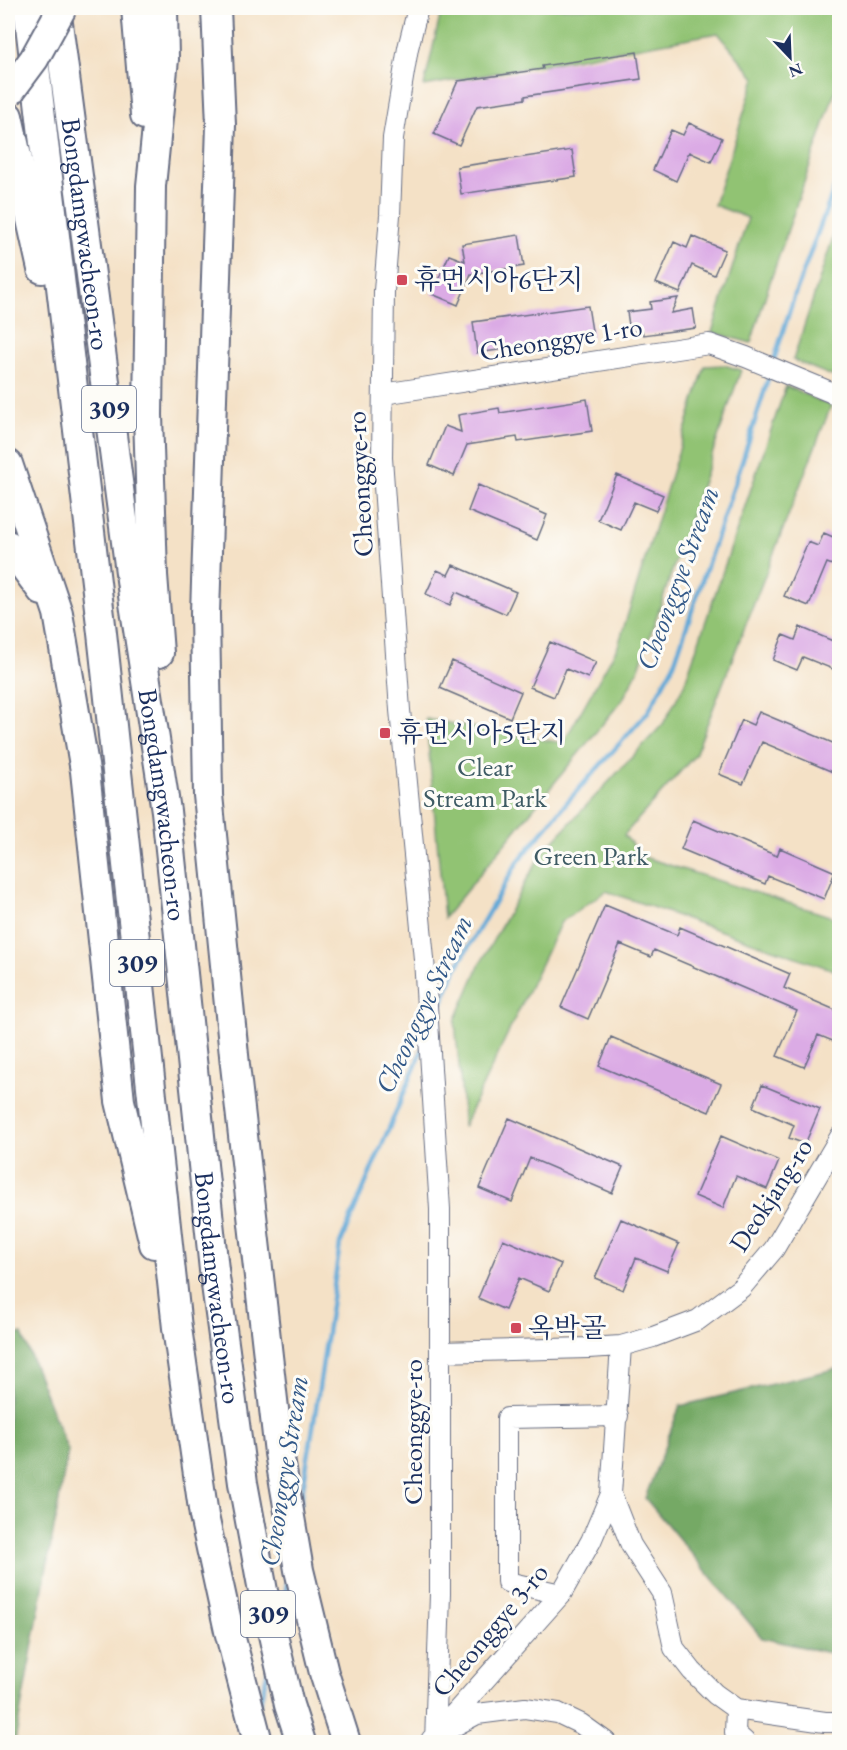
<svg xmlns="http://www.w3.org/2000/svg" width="847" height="1750" font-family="'EB Garamond','Noto Serif KR',serif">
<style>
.green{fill:#91c373;stroke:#567968;stroke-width:1.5}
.forest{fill:#74a965;stroke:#486c62;stroke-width:1.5}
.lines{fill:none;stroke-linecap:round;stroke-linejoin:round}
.stream{stroke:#60a8d7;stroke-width:4.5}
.building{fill:#dbabe5}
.minor-casing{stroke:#676d82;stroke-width:22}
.highway-casing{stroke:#676d82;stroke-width:32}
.minor{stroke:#fff;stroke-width:20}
.highway{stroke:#fff;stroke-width:28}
.highway-bridge-casing{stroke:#676d82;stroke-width:32;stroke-linecap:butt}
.highway-bridge{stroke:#fff;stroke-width:28}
.poi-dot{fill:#d1495b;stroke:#fdfcf7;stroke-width:2}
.labels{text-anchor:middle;stroke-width:6;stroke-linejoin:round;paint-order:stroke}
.shield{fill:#fdfcf7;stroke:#5f6c8c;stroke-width:1.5}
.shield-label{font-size:26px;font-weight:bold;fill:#1b2f5e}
.street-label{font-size:27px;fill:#1b2f5e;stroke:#fdfcf7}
.poi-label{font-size:27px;fill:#1b2f5e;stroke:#fdfcf7;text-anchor:start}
.park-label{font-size:27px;fill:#3e5b64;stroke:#fdfcf7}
.water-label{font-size:28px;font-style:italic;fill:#335988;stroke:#fdfcf7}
</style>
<rect width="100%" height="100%" fill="#fdfcf7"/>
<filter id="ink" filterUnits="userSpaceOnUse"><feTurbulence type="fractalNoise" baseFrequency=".0167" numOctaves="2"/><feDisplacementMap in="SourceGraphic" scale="12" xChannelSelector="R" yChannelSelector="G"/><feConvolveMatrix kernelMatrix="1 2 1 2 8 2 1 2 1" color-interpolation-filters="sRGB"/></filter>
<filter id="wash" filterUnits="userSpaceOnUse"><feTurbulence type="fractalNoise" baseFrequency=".008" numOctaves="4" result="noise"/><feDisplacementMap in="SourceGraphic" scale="24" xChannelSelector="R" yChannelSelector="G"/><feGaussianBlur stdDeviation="1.35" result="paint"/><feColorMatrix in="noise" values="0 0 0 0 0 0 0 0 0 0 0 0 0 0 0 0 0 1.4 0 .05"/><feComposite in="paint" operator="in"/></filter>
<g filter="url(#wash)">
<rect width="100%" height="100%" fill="#f4e1c6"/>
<path class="green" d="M 442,8 L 839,8 L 839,80 L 766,294 L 751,343 L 712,332 L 748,218 L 714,205 L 755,78 L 718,33 L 424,86 Z
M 839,219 L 839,379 L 793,360 Z
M 724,365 L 741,370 L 639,668 L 623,699 L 444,918 L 426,719 L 563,743 L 618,646 L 705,366 Z
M 786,386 L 831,406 L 695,755 L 624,835 L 644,857 L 839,919 L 839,972 L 606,891 L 561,922 L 463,1127 L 462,1098 L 455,1021 L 479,966 L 541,854 L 663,724 L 684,685 Z"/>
<path class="forest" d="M 8,1334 L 22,1334 L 68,1451 L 15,1742 L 8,1742 Z
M 839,1368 L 840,1368 L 839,1655 L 762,1638 L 645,1498 L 680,1406 Z"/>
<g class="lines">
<path class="stream" d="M 773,363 L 795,294 L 840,173
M 435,1018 L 458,965 L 517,863 L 568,801 L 648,712 L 674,664 L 743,459 L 770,373
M 300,1506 L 316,1409 L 340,1244 L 423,1048
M 281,1618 L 288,1579
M 260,1702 L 268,1670"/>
</g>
<g id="blocks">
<path class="building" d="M 637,52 L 641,79 L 525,96 L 525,99 L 477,106 L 459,145 L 434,134 L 458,81 L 543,69 L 542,66 Z
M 689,123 L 722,138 L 711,162 L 689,152 L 676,181 L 653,170 L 671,130 L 683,135 Z
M 572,150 L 576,177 L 461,194 L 457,167 Z
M 519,235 L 524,266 L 471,274 L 458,305 L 432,294 L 449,255 L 465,261 L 462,244 Z
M 692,236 L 725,250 L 714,275 L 692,265 L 680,293 L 656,283 L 674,242 L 687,248 Z
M 678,298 L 671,313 L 693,309 L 696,328 L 643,335 L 642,330 L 630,332 L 627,312 L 651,309 L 650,302 Z
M 588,306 L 593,337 L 477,353 L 473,322 Z
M 587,399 L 592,431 L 518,442 L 517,437 L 467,445 L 454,476 L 429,465 L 445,426 L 461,432 L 458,415 L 499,408 L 500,413 Z
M 617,475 L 663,495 L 656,511 L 634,502 L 621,530 L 598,520 Z
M 478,485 L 547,515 L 537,540 L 468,511 Z
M 824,533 L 840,540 L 840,568 L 827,563 L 809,606 L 784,596 L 808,542 L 818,546 Z
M 453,565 L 516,592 L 506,614 L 456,592 L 450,605 L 426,594 L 437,570 L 448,575 Z
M 800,627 L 840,644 L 840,672 L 803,657 L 797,670 L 773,660 L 783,635 L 795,640 Z
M 550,642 L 596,662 L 588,678 L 566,669 L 554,697 L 530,687 Z
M 452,661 L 521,692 L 510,718 L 440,688 Z
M 759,712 L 840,746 L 840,775 L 762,742 L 743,784 L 719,774 L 742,720 L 753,725 Z
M 693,820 L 777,856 L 780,848 L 835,872 L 824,899 L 768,876 L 765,884 L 681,849 Z
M 605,905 L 677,935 L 680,927 L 790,974 L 784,988 L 840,1012 L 840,1044 L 818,1035 L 804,1067 L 777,1056 L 797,1011 L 654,950 L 651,957 L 620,944 L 588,1019 L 561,1007 Z
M 611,1037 L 721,1084 L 709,1112 L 599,1066 Z
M 762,1085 L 820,1109 L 805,1144 L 789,1138 L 794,1125 L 753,1107 Z
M 509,1118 L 623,1167 L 612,1193 L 530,1158 L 512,1202 L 479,1188 Z
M 721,1136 L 779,1161 L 767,1189 L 736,1176 L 723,1208 L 695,1196 Z
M 621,1219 L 679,1244 L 667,1271 L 636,1258 L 623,1290 L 595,1278 Z
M 503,1239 L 561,1264 L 549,1291 L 519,1278 L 505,1310 L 478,1298 Z"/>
</g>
</g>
<g filter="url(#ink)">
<use href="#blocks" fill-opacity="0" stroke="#676d82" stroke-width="1.5"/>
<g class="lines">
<defs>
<path id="minor" d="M 418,8 L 408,48 L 393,138 L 390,215 L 384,291 L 382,458 L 400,710 L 424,959 L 440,1209 L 440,1594 L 435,1742
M 383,394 L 709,344 L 746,357 L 840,396
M 440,1352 L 588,1348 L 621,1346 L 653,1337 L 698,1320 L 741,1288 L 774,1249 L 840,1137
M 611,1494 L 631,1545 L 662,1593 L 674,1648 L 692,1671 L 715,1694 L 736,1709 L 825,1722 L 840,1722
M 561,1594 L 507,1582 L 507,1418 L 618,1416
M 736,1709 L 735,1733 L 745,1742
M 445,1731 L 477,1714 L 525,1708 L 558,1713 L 581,1724 L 606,1742
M 431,1740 L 561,1594 L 591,1541 L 611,1494 L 621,1346"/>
<g id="highway">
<path d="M 28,8 L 102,633 L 177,1328 L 204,1516 L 229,1631 L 258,1742"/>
<path id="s1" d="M 56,8 L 134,603 L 166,811 L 214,1270 L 243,1483 L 263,1591 L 289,1705 L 301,1742"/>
<path d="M 136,8 L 145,115"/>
<path d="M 216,8 L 221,125 L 205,613 L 208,795 L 235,1065 L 279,1453 L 299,1570 L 324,1673 L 346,1742"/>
<path d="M 8,116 L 42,269"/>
<path d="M 8,464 L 58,613 L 85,771 L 120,1101 L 154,1244"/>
<path d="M 8,545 L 42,591"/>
<path d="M 159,653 L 153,575 L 148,415 L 151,186 L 164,59 L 163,8"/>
</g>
</defs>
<use href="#minor" class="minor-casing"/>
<use href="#highway" class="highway-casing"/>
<use href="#minor" class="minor"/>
<use href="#highway" class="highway"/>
<defs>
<path id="highway-bridge" d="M 8,94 L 34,59 L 62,8"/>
</defs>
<use href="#highway-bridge" class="highway-bridge-casing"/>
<use href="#highway-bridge" class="highway-bridge"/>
</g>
</g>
<g class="poi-dot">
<rect x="396" y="274" width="12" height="12" rx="3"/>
<rect x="379" y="727" width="12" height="12" rx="3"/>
<rect x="510" y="1322" width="12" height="12" rx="3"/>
</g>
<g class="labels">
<g class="shield">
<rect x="82" y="386" width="54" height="46" rx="4.5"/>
<rect x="110" y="940" width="54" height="46" rx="4.5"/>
<rect x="241" y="1591" width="54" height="46" rx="4.5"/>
</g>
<g class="shield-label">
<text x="109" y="418">309</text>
<text x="137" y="972">309</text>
<text x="268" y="1623">309</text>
</g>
<g class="street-label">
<text dy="9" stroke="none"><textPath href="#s1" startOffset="228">Bongdamgwacheon-ro</textPath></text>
<text transform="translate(561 339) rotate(-9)" y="9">Cheonggye 1-ro</text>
<text transform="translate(360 484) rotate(-93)" y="9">Cheonggye-ro</text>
<text dy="9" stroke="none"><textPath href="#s1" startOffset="804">Bongdamgwacheon-ro</textPath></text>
<text transform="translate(771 1195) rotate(-57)" y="9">Deokjang-ro</text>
<text dy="9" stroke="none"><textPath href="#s1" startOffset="1290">Bongdamgwacheon-ro</textPath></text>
<text transform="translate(413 1432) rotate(-90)" y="9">Cheonggye-ro</text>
<text transform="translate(490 1630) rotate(-50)" y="9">Cheonggye 3-ro</text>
</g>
<g class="poi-label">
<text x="414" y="289">휴먼시아6단지</text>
<text x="397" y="742">휴먼시아5단지</text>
<text x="528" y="1337">옥박골</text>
</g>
<g class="park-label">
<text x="485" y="776">Clear<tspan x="485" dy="31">Stream Park</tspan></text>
<text x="591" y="865">Green Park</text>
</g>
<g class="water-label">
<text transform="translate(677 578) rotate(-70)" y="10">Cheonggye Stream</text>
<text transform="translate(423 1004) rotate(-65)" y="10">Cheonggye Stream</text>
<text transform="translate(283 1471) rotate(-81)" y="10">Cheonggye Stream</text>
</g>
</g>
<rect width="847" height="1750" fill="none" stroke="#fdfcf7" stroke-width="30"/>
<g transform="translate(790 57) rotate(157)" stroke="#fdfcf7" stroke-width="4.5" paint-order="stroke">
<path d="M0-4.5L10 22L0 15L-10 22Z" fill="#1b2f5e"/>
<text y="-9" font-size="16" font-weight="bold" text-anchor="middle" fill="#1b2f5e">N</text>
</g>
</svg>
